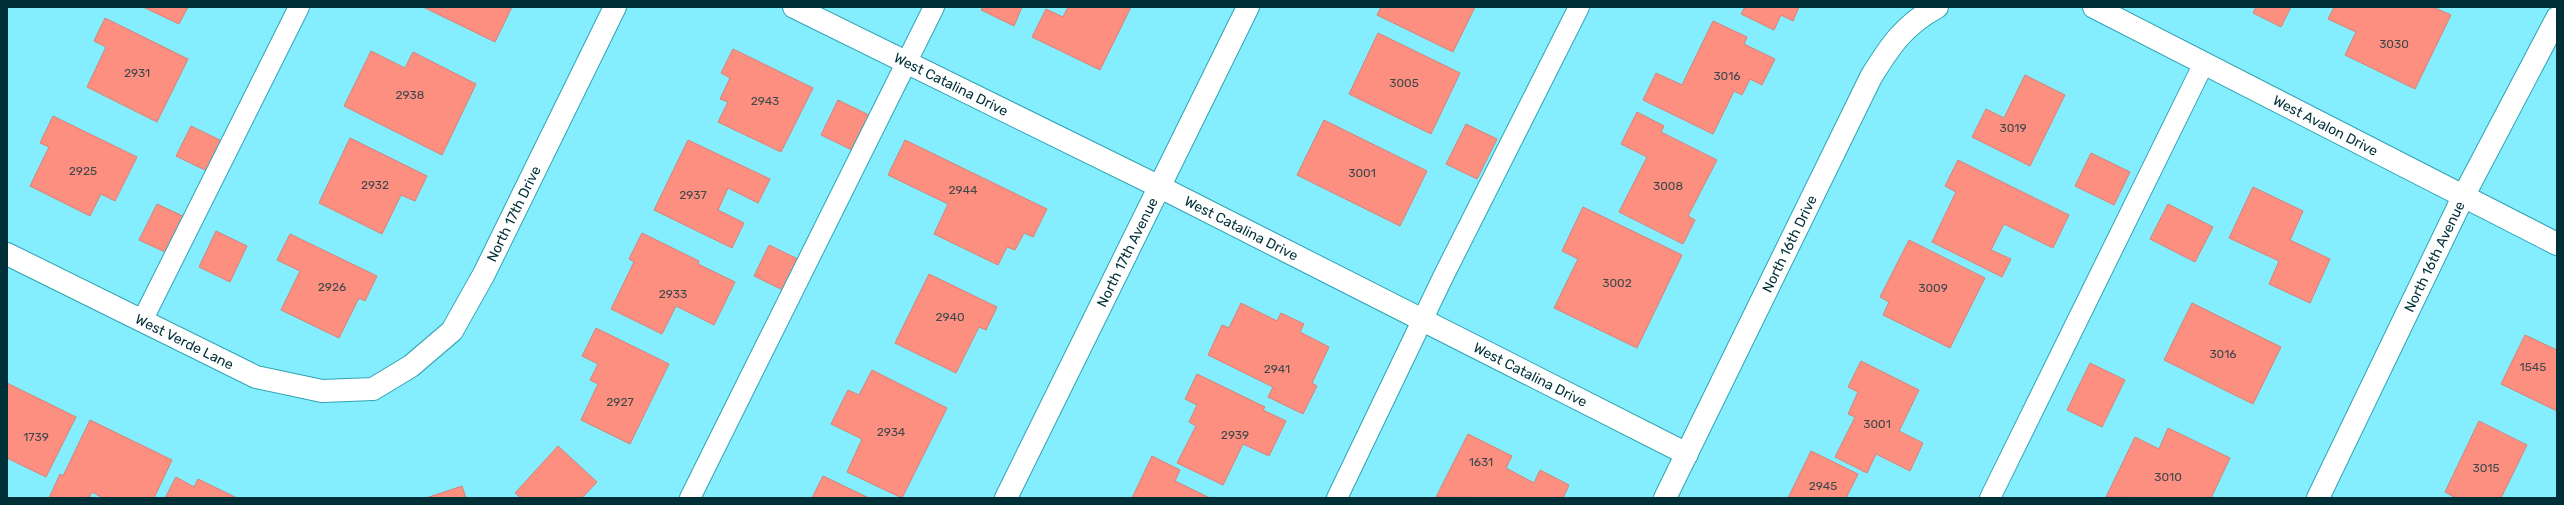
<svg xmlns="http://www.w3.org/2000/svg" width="2564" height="505" font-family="Rubik,sans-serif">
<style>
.building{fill:#fd8f81;stroke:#d38378}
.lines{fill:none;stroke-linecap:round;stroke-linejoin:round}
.lane-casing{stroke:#30a3b3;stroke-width:22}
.street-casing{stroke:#30a3b3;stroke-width:24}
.lane{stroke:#fff;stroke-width:20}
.street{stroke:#fff;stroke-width:22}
.labels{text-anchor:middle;stroke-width:3;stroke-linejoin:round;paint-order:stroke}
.number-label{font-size:12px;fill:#3f484a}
.street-label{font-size:14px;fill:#003037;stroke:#84eeff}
</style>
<rect width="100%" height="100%" fill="#84eeff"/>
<path class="building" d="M 143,7 L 188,7 L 179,24 Z
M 423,7 L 512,7 L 495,42 Z
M 983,7 L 1022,7 L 1014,26 L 981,10 Z
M 1068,7 L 1131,7 L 1100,70 L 1032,37 L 1046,9 L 1063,17 Z
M 1381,7 L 1475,7 L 1453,52 L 1377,15 Z
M 1745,7 L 1799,7 L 1793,21 L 1781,15 L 1774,30 L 1741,14 Z
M 2256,7 L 2291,7 L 2281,27 L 2253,13 Z
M 2334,7 L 2433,7 L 2451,15 L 2415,89 L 2345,55 L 2356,32 L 2328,19 Z
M 105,18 L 188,59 L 157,122 L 87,87 L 106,47 L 94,41 Z
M 1713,21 L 1747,37 L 1744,44 L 1775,59 L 1762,85 L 1750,79 L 1742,95 L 1734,91 L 1713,134 L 1643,100 L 1656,73 L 1682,85 Z
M 1378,33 L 1460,73 L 1431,134 L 1349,94 Z
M 733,49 L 813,88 L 781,152 L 718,122 L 728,102 L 720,99 L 730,78 L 721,73 Z
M 371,51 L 405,68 L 413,52 L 476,84 L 442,155 L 344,106 Z
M 2025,75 L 2065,95 L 2030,166 L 1972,137 L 1986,109 L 2004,118 Z
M 838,100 L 869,115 L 852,150 L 821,135 Z
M 1637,112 L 1664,126 L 1661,132 L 1717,160 L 1688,216 L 1695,220 L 1683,244 L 1619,212 L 1647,157 L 1621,144 Z
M 53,116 L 137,157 L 115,201 L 101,194 L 90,216 L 30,186 L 49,147 L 40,143 Z
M 1324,120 L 1427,171 L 1400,226 L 1297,175 Z
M 1466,124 L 1497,139 L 1477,179 L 1446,164 Z
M 191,126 L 226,143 L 211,173 L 176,156 Z
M 350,138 L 427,176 L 415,201 L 401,195 L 382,234 L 319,203 Z
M 688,140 L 770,179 L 758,203 L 728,188 L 718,210 L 744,223 L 732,248 L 654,210 Z
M 905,140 L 1047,209 L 1033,237 L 1024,233 L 1015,250 L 1007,247 L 998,265 L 934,234 L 948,204 L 888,175 Z
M 2091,153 L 2130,172 L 2114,205 L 2075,186 Z
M 1958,160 L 2069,215 L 2053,248 L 2004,224 L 1991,250 L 2011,259 L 2002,277 L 1932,242 L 1956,192 L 1945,186 Z
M 2253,187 L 2303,211 L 2290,240 L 2330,259 L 2310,303 L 2269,284 L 2279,261 L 2229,238 Z
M 157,204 L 185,217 L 167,253 L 139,240 Z
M 2168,204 L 2213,227 L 2195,262 L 2150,239 Z
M 1583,207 L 1682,255 L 1637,348 L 1554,308 L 1578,259 L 1562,251 Z
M 216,231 L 247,246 L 230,282 L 199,267 Z
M 642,233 L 699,261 L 698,264 L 735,282 L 714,325 L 676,306 L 662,334 L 611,309 L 634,262 L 629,259 Z
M 290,234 L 377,276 L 365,301 L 359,298 L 339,338 L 281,310 L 300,271 L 277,260 Z
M 1909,240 L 1985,278 L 1950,348 L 1883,315 L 1889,302 L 1880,297 Z
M 769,245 L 804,262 L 789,293 L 754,276 Z
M 929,274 L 997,307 L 986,330 L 979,327 L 956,373 L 895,343 Z
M 1241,303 L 1277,321 L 1281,313 L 1304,324 L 1300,332 L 1329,347 L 1312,383 L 1317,386 L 1303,414 L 1268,397 L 1273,387 L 1208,355 L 1222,325 L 1229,328 Z
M 2192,303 L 2281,347 L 2253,404 L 2164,360 Z
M 596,328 L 669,364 L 630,444 L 581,420 L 598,384 L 590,380 L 598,364 L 582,356 Z
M 2525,335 L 2557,350 L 2557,411 L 2501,384 Z
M 1861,361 L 1919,390 L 1899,431 L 1923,443 L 1910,471 L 1876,454 L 1867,473 L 1835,457 L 1855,417 L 1848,414 L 1858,392 L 1848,387 Z
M 2090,363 L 2125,380 L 2102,427 L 2067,410 Z
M 872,370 L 947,408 L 902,498 L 847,472 L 862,439 L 831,424 L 848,390 L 859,395 Z
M 1197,374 L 1265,407 L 1263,410 L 1286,421 L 1269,456 L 1243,444 L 1223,485 L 1177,463 L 1196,426 L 1189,422 L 1197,405 L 1185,399 Z
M 7,383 L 76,417 L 46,477 L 7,458 Z
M 90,420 L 172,460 L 154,498 L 103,498 L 92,492 L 89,498 L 49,498 L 60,474 L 63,476 Z
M 2479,421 L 2527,445 L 2501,498 L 2456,498 L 2445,492 Z
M 2168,428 L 2230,458 L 2211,498 L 2106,497 L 2135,437 L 2159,449 Z
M 1468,434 L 1512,456 L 1506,468 L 1534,483 L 1540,470 L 1569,485 L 1563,498 L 1436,497 Z
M 558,446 L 597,482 L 582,498 L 521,498 L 515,493 Z
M 1811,451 L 1858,474 L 1846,498 L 1788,498 Z
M 1152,456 L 1180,470 L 1175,481 L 1210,498 L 1132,498 Z
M 823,476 L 869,498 L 812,498 Z
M 176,477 L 194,487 L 198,479 L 237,498 L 165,498 Z
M 462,486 L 466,498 L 426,498 Z"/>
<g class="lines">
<defs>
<path id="lane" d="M 143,319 L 299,7
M 690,498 L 934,7
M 1337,498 L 1443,277 L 1579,7
M 1990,498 L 2204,63"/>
<g id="street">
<path id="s1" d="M 794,7 L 1160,187 L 1687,454"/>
<path id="s2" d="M 2094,7 L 2557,244"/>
<path id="s3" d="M 7,254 L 256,377 L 322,391 L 373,389 L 411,366 L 452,331 L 484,274 L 615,7"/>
<path id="s4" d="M 1006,498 L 1248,7"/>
<path id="s5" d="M 1665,498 L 1871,77 C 1890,46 1904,25 1937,7"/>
<path id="s6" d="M 2318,498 L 2463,197 L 2557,18"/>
</g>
</defs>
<use href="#lane" class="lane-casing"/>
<use href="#street" class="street-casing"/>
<use href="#lane" class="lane"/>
<use href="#street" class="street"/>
</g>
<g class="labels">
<g class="number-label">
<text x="2394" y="48">3030</text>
<text x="137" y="77">2931</text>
<text x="1727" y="80">3016</text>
<text x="1404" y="87">3005</text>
<text x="410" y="99">2938</text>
<text x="765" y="105">2943</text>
<text x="2013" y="132">3019</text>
<text x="83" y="175">2925</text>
<text x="1362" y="177">3001</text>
<text x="375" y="189">2932</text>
<text x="1668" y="190">3008</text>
<text x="963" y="194">2944</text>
<text x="693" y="199">2937</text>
<text x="1617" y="287">3002</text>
<text x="332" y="291">2926</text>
<text x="1933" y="292">3009</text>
<text x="673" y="298">2933</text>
<text x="950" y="321">2940</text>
<text x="2223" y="358">3016</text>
<text x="2533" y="371">1545</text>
<text x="1277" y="373">2941</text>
<text x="620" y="406">2927</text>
<text x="1877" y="428">3001</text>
<text x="891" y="436">2934</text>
<text x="1235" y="439">2939</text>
<text x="36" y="441">1739</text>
<text x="1481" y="466">1631</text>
<text x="2486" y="472">3015</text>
<text x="2168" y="481">3010</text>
<text x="1823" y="490">2945</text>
</g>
<g class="street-label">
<text dy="5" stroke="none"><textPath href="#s1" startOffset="175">West Catalina Drive</textPath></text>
<text dy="5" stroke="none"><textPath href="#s2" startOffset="260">West Avalon Drive</textPath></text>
<text dy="5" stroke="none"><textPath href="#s3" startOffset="627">North 17th Drive</textPath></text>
<text dy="5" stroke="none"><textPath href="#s1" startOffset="499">West Catalina Drive</textPath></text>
<text dy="5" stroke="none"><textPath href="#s5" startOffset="283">North 16th Drive</textPath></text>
<text dy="5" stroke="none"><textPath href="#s4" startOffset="274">North 17th Avenue</textPath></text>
<text dy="5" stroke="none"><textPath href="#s6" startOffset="268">North 16th Avenue</textPath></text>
<text dy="5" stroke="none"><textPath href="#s3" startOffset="198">West Verde Lane</textPath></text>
<text dy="5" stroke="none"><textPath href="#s1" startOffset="823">West Catalina Drive</textPath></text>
</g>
</g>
<rect width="2564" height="505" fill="none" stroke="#003037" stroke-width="16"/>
</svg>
